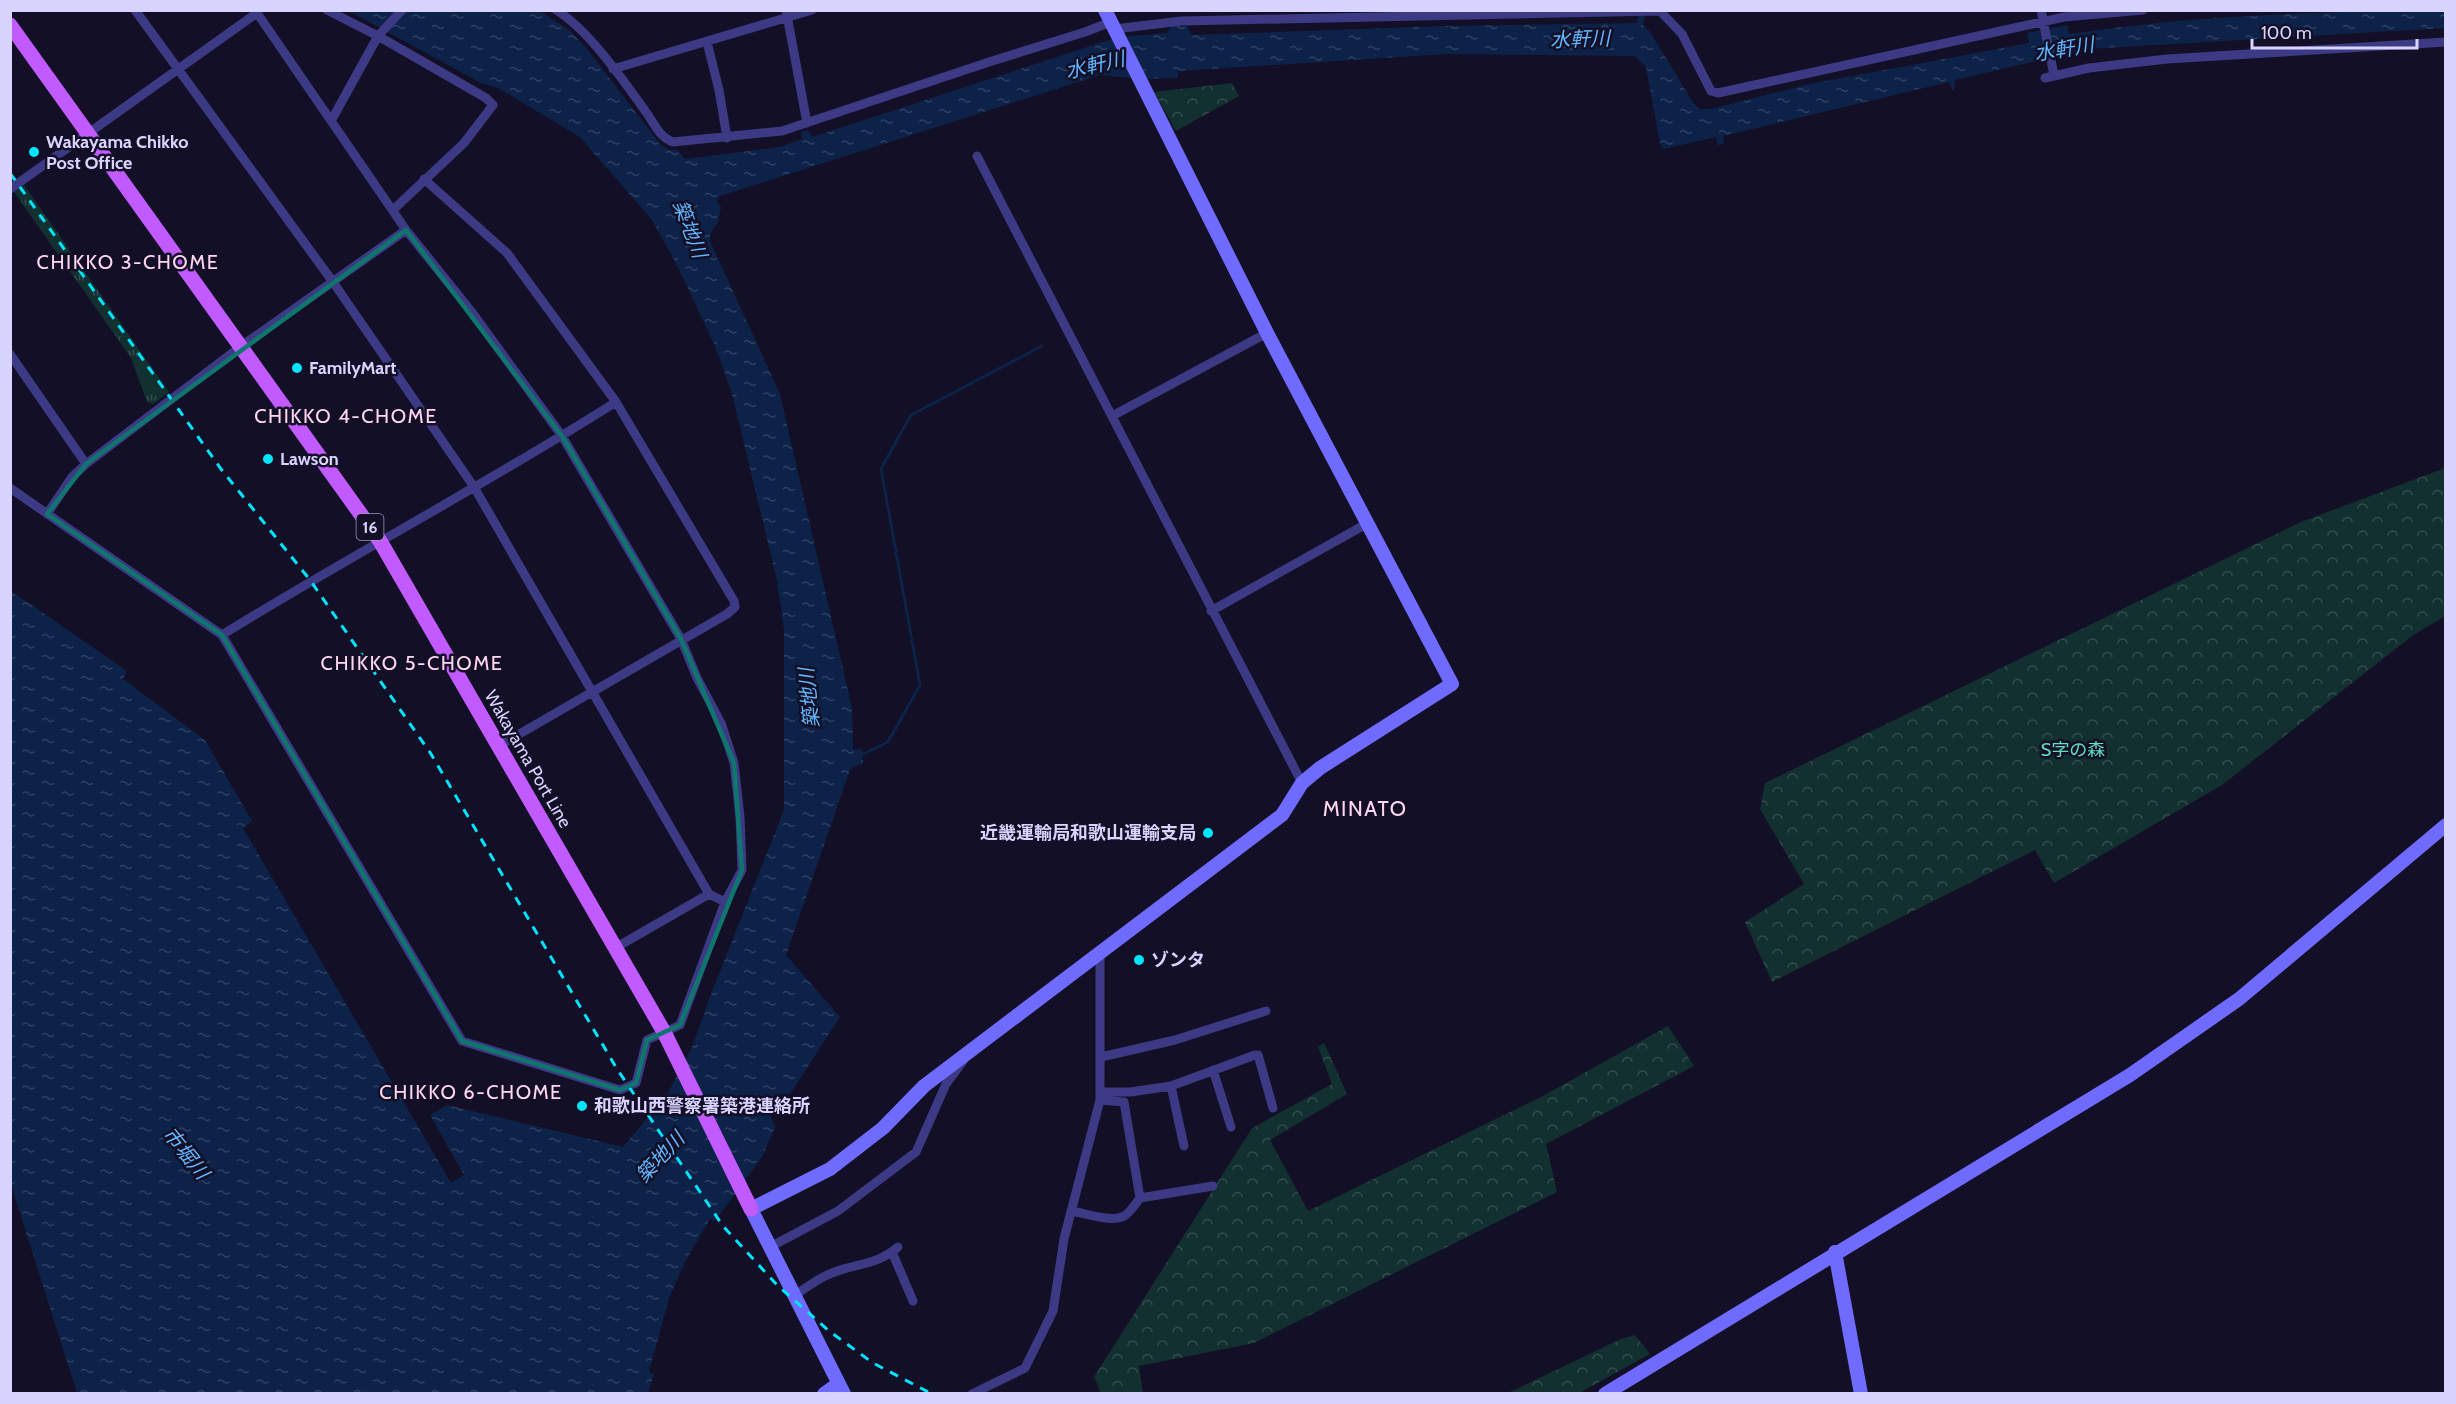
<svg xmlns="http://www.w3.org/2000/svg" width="2456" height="1404" font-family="Cabin,'Noto Sans JP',sans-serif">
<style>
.grass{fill:url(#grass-tufts)}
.forest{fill:url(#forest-crowns)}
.water{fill:url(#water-ripples)}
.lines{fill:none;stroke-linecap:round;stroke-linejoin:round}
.stream{stroke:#0c2248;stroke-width:3}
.street{stroke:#3d3a85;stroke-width:9}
.secondary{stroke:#6f6bff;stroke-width:14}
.primary{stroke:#c25bff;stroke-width:15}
.rail{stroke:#00e5ff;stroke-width:3;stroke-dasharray:9 8;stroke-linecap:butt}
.marked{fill:none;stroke:#0f766e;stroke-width:4.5;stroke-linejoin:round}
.poi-dot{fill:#00e5ff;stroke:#130f26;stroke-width:2}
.labels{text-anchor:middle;stroke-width:5;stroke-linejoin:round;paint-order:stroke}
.shield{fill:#130f26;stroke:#9e99be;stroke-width:1.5}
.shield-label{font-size:16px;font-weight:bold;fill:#d9d4ff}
.poi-label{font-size:18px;font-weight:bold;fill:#d9d4ff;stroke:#130f26;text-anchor:start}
.park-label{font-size:18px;fill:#5fe0c0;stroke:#130f26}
.street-label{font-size:18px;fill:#d9d4ff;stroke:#130f26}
.water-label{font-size:20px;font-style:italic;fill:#62b6ff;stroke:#130f26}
.neighbourhood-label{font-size:20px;letter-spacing:1.5px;fill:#ffd6f0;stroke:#130f26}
.quarter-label{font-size:21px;letter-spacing:1.5px;fill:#ffd6f0;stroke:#130f26}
</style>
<defs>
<pattern id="grass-tufts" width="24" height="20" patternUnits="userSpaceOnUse" patternTransform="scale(1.5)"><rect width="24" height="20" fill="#12302f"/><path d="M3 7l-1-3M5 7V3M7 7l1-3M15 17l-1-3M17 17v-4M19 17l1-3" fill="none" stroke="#344d4e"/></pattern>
<pattern id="forest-crowns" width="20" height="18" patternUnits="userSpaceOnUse" patternTransform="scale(1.5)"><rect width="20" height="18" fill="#12302f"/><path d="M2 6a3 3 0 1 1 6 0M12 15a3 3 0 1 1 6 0" fill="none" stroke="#344d4e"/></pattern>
<pattern id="water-ripples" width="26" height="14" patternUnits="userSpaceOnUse" patternTransform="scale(1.5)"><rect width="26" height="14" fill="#0c2248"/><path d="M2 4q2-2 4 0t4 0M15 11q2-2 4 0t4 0" fill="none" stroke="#2f4163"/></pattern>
</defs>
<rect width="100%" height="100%" fill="#130f26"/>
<path class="grass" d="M 24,185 L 169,392 L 153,404 L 147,402 L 131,358 L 14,192 Z"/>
<path class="forest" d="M 1232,83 L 1239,96 L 1176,131 L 1154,92 Z
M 2445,468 L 2445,616 L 2412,636 L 2222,785 L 2054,883 L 2035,850 L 1772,982 L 1745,922 L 1804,884 L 1760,809 L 1765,783 L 2301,522 Z
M 1668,1026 L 1694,1066 L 1546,1144 L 1557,1192 L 1254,1343 L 1139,1366 L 1143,1393 L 1101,1393 L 1094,1377 L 1252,1128 L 1332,1084 L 1318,1047 L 1324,1043 L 1347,1094 L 1270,1140 L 1308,1211 L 1541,1097 Z
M 1635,1335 L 1650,1354 L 1579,1393 L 1508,1393 L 1621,1339 Z"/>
<path class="water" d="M 349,11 L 540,11 L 569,30 L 584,45 L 661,145 L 669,150 L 678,150 L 685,159 L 780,147 L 802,139 L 801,132 L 808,130 L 812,137 L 1118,37 L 1167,33 L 1171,26 L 1187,26 L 1192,35 L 1445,26 L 1637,23 L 1638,15 L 1645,16 L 1643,25 L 1650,32 L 1694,104 L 1700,109 L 1711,109 L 1810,84 L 2029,43 L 2027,33 L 2067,25 L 2069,34 C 2194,15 2319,11 2445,11 L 2445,28 L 2088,49 L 1955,80 L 1954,89 L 1952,90 L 1949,82 L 1723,136 L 1724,144 L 1718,145 L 1716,137 L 1664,149 L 1660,144 L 1646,67 L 1635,56 L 1446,54 L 1178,71 L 1178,78 L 1139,79 L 1100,75 L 720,196 L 717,202 L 721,207 L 718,222 L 710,234 L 710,241 L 780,394 L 852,708 L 853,750 L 862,749 L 863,764 L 851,767 L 786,955 L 840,1017 L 790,1094 L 776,1095 L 768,1110 L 775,1127 L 762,1157 L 715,1221 L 710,1219 L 685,1262 L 669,1298 L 649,1372 L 654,1374 L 648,1393 L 77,1393 L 11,1185 L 10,590 L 127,671 L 123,679 L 205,740 L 252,821 L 243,828 L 451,1183 L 464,1175 L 430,1115 L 447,1105 L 623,1147 L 668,1093 L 693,1045 L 709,999 L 784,810 L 784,630 L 777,580 L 731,390 L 715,346 L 678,267 L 652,220 L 580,137 L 498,88 L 481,83 Z"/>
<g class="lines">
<path class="stream" d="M 859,756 L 888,742 L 920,685 L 881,469 L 911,415 L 1042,346"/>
<path class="street" d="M 135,10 L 333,282 L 474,487 L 709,894
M 327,10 L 378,36 L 486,98 L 493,105 L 464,143 L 393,210
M 556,10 C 588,29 624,81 646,112 C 654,123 659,137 673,142 L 782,131 L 989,62 L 1085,32 L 1111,22
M 786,10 L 807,123
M 2041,10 L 2054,75
M 1115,29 L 1181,21 L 1660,11 L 1682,34 L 1711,91 L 1718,93 L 2064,17 L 2143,10
M 707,42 L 719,90 L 727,138
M 613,69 L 812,10
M 2045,78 L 2089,68 L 2167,59 L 2446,42
M 331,121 L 378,36 L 402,10
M 977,156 L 1302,783
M 424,179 L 507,253 L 616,402 L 734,601 L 735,607 L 727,614 L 497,747
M 10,189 L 257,13 L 255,10
M 10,354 L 86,464
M 1112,416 L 1267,333
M 10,488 L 222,635 L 462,1041 L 620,1090 L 636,1083 L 647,1040 L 680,1025 L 725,902 L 742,870 L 740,817 L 734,763 L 721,723 L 697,678 L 681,639 L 562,436 L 471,311 L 406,230 L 257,13
M 47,514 L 72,477 L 86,464 L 240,347 L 406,230
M 1211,611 L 1368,523
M 222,635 C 351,555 487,484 616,402
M 615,948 L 709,894 L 725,902
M 1101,1057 L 1175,1040 L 1266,1011
M 1213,1070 L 1231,1127
M 1171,1086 L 1184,1146
M 1101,1092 L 1130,1092 L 1171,1086 L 1255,1055 L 1258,1055 L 1273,1108
M 1100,1100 L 1124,1102 L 1140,1198
M 1071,1211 C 1085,1213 1111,1223 1124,1216 C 1130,1213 1136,1203 1140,1198 L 1213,1186
M 770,1247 L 838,1211 L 916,1152 L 946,1084 L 963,1061
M 892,1252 L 913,1301
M 794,1296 C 806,1288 818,1278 832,1273 C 856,1263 876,1266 898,1247
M 972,1394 L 1025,1368 L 1053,1311 L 1064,1239 L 1100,1100 L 1100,954"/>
<path class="secondary" d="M 1835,1252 L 1861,1394
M 824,1394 L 838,1384
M 844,1394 L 751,1209 L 830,1169 L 883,1128 L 924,1086 L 1282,815 L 1302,783 L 1320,768 L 1452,684 L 1267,333 L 1105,10
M 1605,1394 L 2130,1075 L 2239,999 L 2446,825"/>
<path class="primary" d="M 10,25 L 380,541 L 664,1032 L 751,1209"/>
<path class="rail" d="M 10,173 L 221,469 L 310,580 L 431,754 L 617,1069 L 723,1226 L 777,1285 L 829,1331 L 873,1363 L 932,1394"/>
</g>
<path class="marked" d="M 406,230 L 562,436 L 681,639 L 734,763 L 742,870 L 680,1025 L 647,1040 L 636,1083 L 620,1090 L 462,1041 L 222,635 L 47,514 L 86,464 Z"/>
<g class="poi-dot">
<circle cx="34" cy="152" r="6"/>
<circle cx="297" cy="368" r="6"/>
<circle cx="268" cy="459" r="6"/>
<circle cx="1208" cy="833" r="6"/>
<circle cx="1139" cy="960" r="6"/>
<circle cx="582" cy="1106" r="6"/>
</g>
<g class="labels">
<rect class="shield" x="356.5" y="514" width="27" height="26" rx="4.5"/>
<g class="shield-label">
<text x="370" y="533">16</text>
</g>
<g class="poi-label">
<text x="46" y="148">Wakayama Chikko<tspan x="46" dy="21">Post Office</tspan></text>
<text x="309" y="374">FamilyMart</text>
<text x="280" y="465">Lawson</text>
<text x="1196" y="839" text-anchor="end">近畿運輸局和歌山運輸支局</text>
<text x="1151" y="966">ゾンタ</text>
<text x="594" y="1112">和歌山西警察署築港連絡所</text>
</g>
<g class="park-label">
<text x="2073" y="756">S字の森</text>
</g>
<g class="street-label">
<text transform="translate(528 759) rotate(60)" y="6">Wakayama Port Line</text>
</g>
<g class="water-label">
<text transform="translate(1580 39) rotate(-2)" y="7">水軒川</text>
<text transform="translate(2064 49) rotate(-9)" y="7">水軒川</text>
<text transform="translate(1095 65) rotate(-13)" y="7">水軒川</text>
<text transform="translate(690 229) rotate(69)" y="7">築地川</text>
<text transform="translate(809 698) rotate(-96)" y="7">築地川</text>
<text transform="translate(186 1153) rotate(51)" y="7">市堀川</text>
<text transform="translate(660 1157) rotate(-47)" y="7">築地川</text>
</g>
<g class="neighbourhood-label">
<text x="128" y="269">CHIKKO 3-CHOME</text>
<text x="346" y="423">CHIKKO 4-CHOME</text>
<text x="412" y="670">CHIKKO 5-CHOME</text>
<text x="471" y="1099">CHIKKO 6-CHOME</text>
</g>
<g class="quarter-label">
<text x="1365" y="816">MINATO</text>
</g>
</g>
<rect width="2456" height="1404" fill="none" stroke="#d9d4ff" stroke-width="24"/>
<path d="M2252 39v9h165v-9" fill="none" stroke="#d9d4ff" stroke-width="3"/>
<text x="2261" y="39" font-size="18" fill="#d9d4ff" stroke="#130f26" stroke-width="4.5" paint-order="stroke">100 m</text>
</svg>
